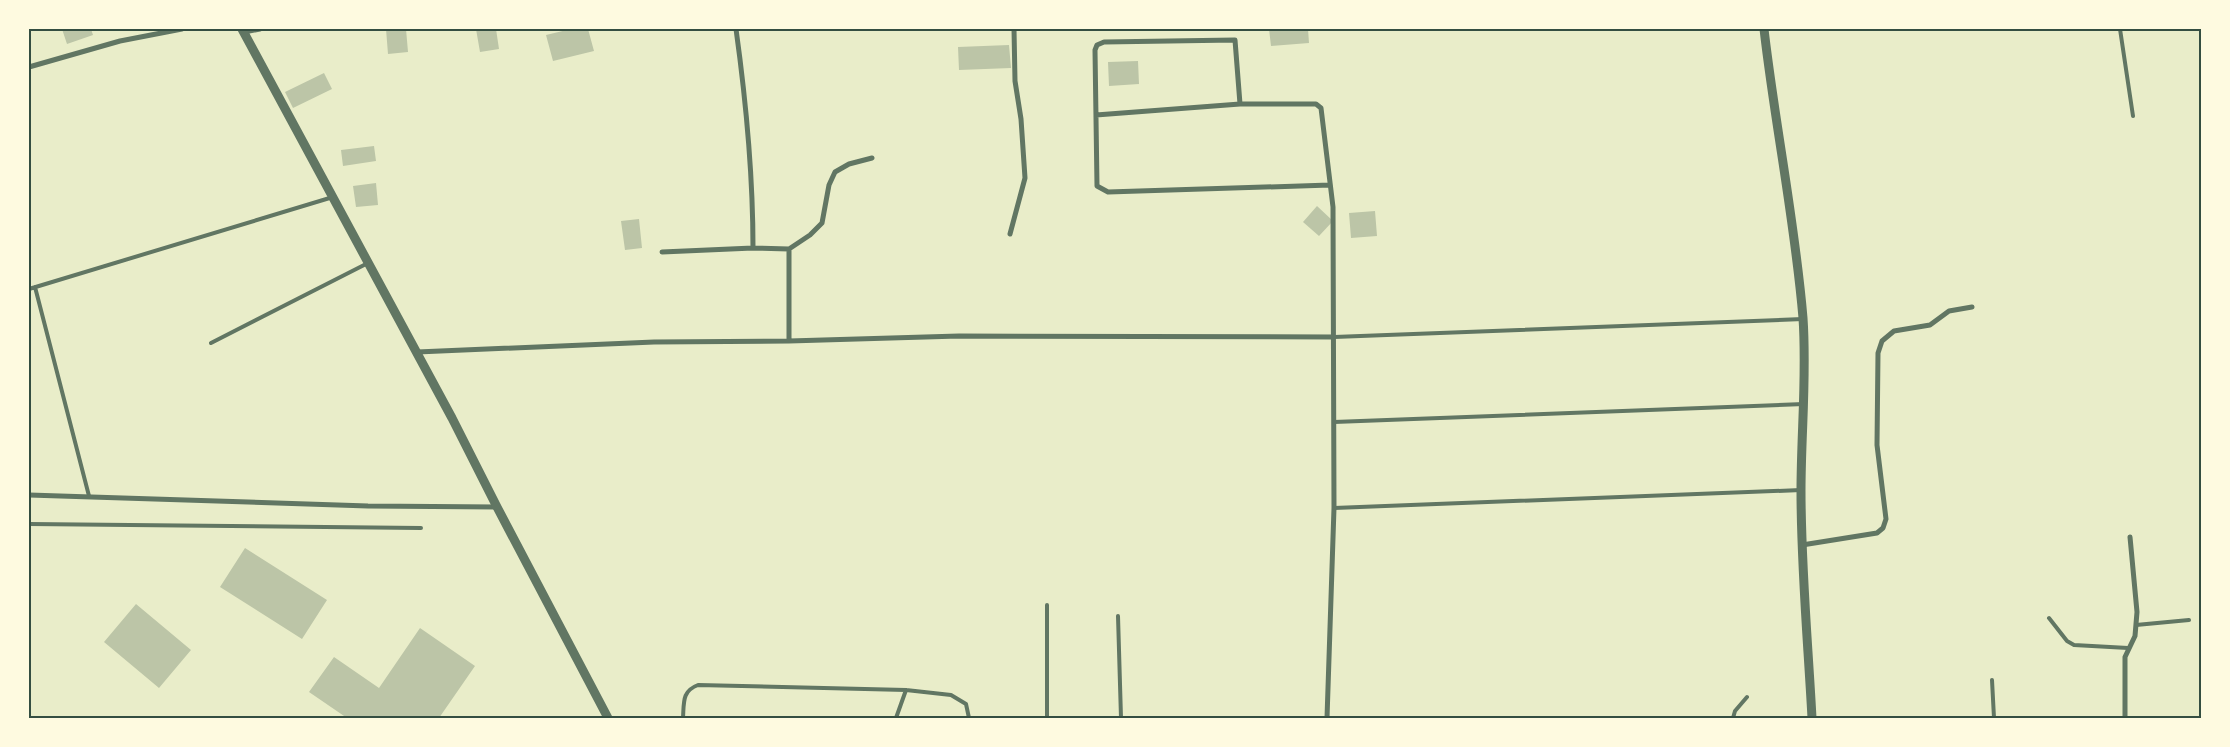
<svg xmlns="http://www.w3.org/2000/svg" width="2230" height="747" font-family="Lato,sans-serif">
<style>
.building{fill:#bcc5a7}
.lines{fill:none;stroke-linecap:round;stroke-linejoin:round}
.service{stroke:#617663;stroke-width:4}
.minor{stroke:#617663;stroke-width:5}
.tertiary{stroke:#617663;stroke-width:9}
.neatline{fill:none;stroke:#344e41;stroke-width:2}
</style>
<rect width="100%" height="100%" fill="#e9edc9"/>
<path class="building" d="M 62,29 L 91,29 L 93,35 L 67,44 Z
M 386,29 L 406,29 L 408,52 L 388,54 Z
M 476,29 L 496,29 L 499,49 L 480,52 Z
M 571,29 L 588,29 L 594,51 L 553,61 L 546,35 Z
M 1269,29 L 1308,29 L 1309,43 L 1271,46 Z
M 1009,45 L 1011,68 L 959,70 L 958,47 Z
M 1138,61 L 1139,84 L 1109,86 L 1108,62 Z
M 324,73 L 332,89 L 293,108 L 285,92 Z
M 374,146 L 376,161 L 343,166 L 341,150 Z
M 376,183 L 378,205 L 356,207 L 353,186 Z
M 1317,206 L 1333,221 L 1319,236 L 1303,222 Z
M 1375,211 L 1377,236 L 1351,238 L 1349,213 Z
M 639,219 L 642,248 L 625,250 L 621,221 Z
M 245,548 L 327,600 L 302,639 L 220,587 Z
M 136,604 L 191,650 L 159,688 L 104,642 Z
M 420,628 L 475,666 L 439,718 L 347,718 L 309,692 L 334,657 L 379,688 Z"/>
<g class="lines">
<path class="service" d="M 2120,29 L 2133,116
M 35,287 L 89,496
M 29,289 L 333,197
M 1334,337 L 1803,319
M 211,343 L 368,263
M 1334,422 L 1804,404
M 1334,508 L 1801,490
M 29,524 L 421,528
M 1118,616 L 1121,718
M 2049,618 L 2067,641 L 2074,645 L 2128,648
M 2136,625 L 2189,620
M 1992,680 L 1994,718
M 683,718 C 684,702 682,691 698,685 L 906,690 L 951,695 L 966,704 L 969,718
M 896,718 L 906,690
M 1047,718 L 1047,605
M 1733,718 L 1735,711 L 1747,697"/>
<path class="minor" d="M 736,29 C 746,101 753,175 753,248
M 244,32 L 260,29
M 29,67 L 120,41 L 182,29
M 1240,104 L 1235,40 L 1104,42 L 1097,45 L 1095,50 L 1097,186 L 1108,192 L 1330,185
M 1096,115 L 1240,104 L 1316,104 L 1321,108 L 1333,207 L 1334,508 L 1327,718
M 1010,234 L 1025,178 L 1021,119 L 1015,81 L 1014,29
M 789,249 L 789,341
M 662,252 L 753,248 L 789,249 L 810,235 L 822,223 L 829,185 L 835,172 L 849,164 L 872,158
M 417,352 L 654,342 L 789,341 L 959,336 L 1334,337
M 29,495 L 368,506 L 497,507
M 1802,545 L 1877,533 L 1883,528 L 1886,519 L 1877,445 L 1878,353 L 1882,341 L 1894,331 L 1930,325 L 1949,311 L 1972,307
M 2125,718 L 2125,657 L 2135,636 L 2137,612 L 2130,537"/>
<path class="tertiary" d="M 242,29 L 452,418 L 497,507 L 608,718
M 1764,29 C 1775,125 1795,221 1803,318 C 1807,376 1801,433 1801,491 C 1801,567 1808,643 1812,718"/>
</g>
<rect width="2230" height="747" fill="none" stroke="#fefae0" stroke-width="60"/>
<rect x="30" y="30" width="2170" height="687" class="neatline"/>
</svg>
